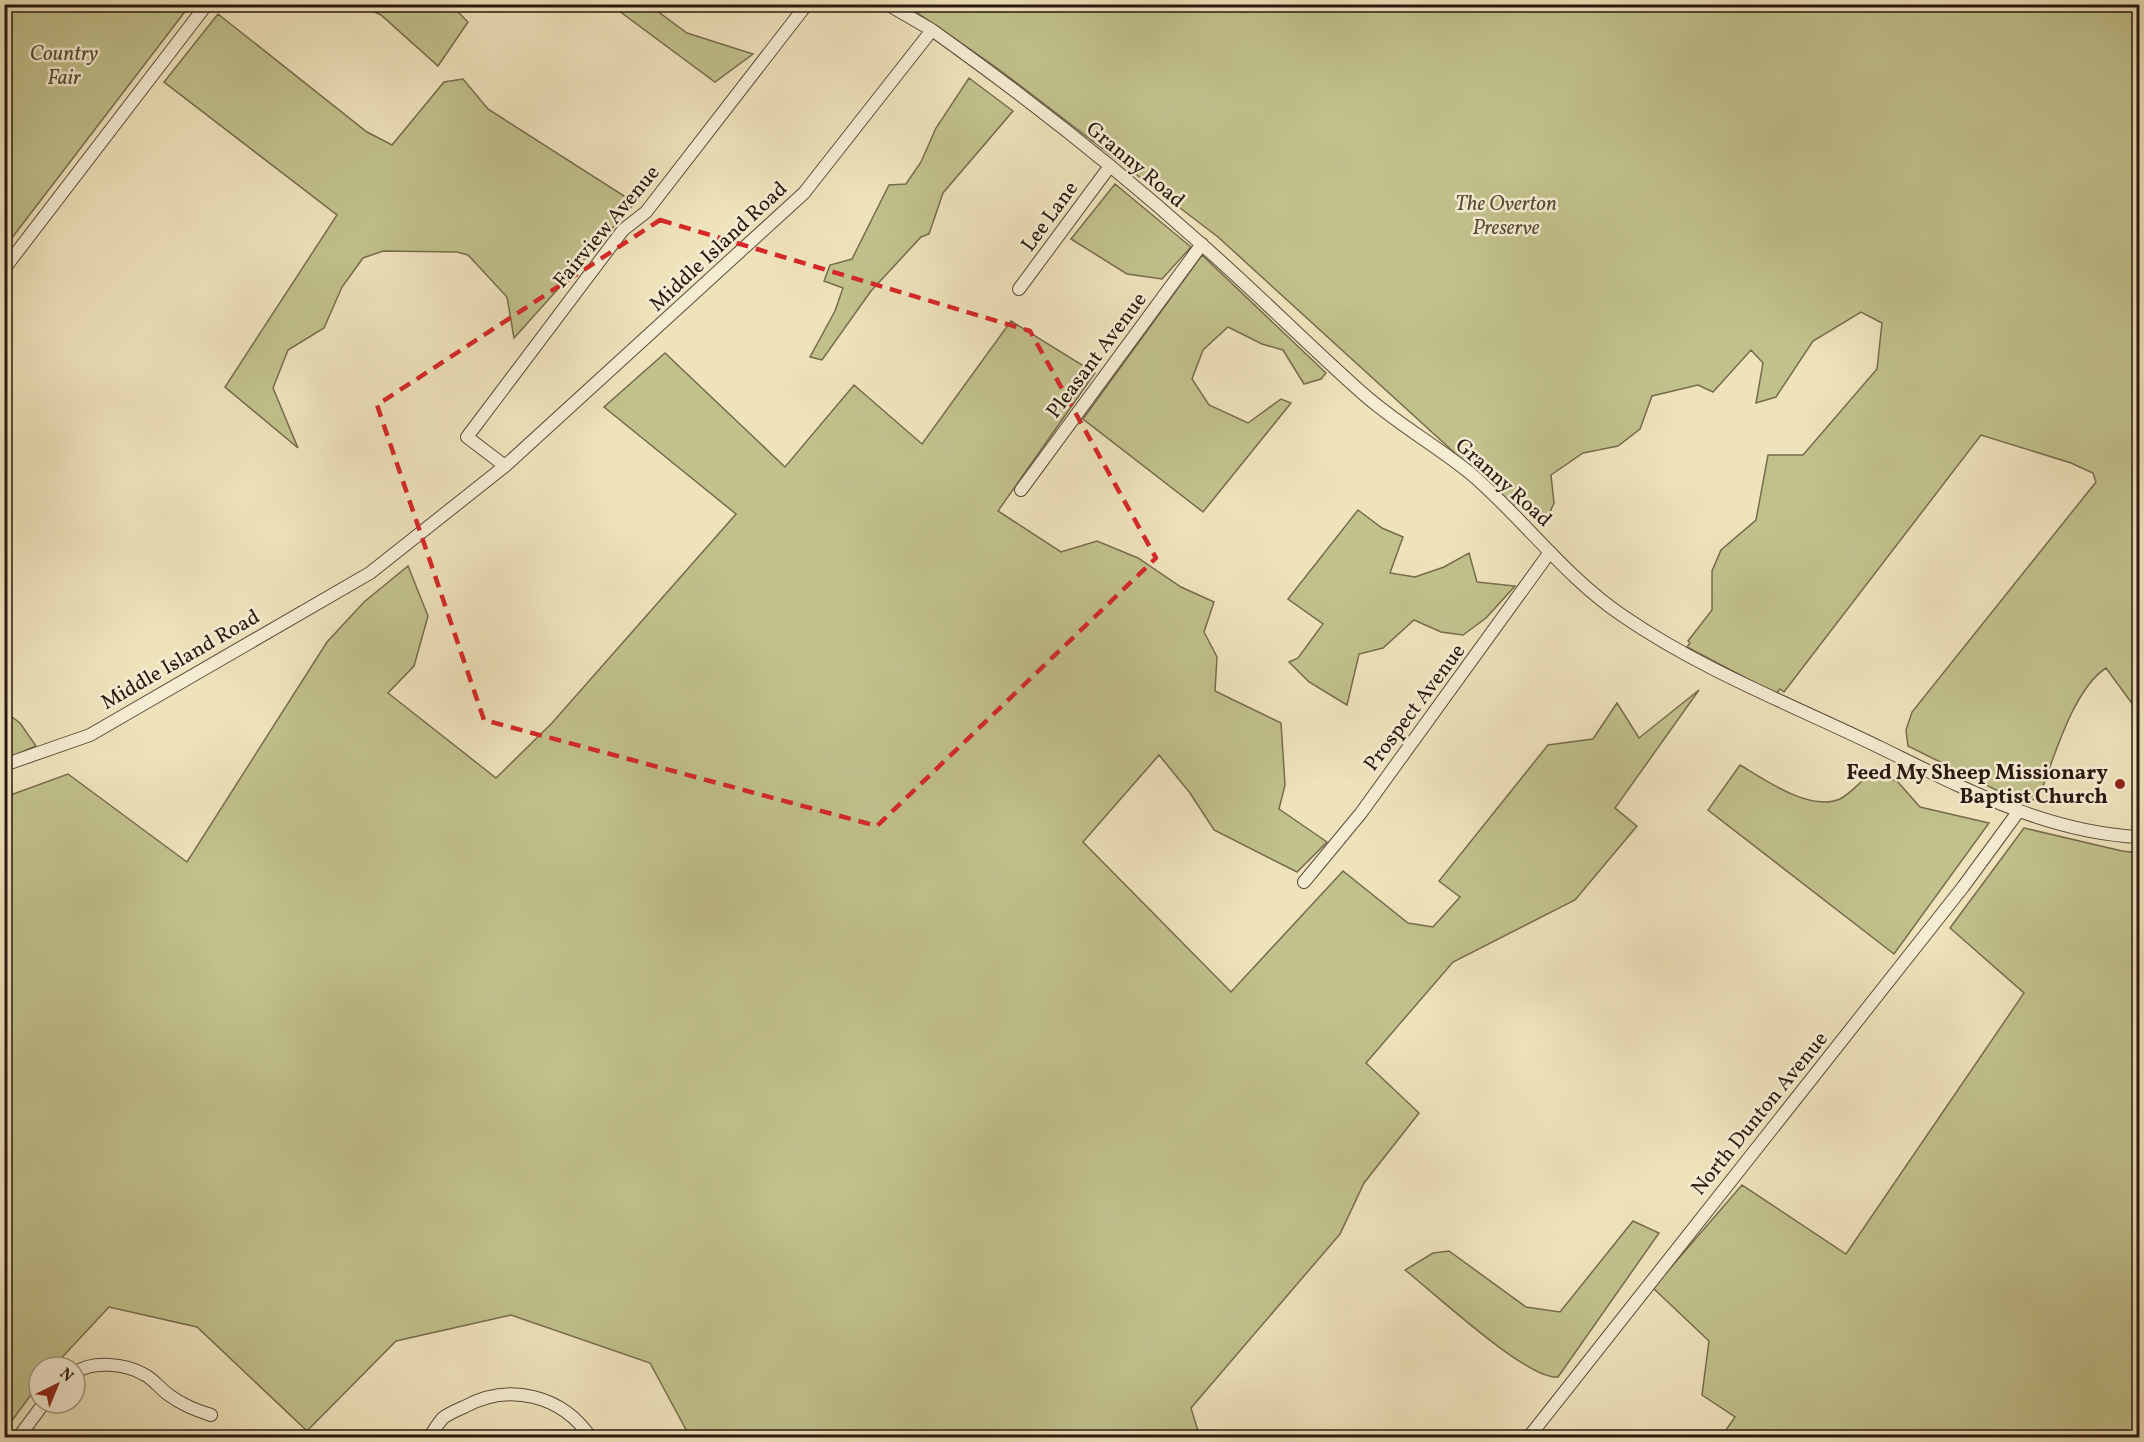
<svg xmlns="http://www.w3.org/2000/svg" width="2144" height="1442" font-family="Vollkorn,serif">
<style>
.green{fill:#c1c18c;stroke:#766c4d;stroke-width:1.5}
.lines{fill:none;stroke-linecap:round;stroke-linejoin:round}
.minor-casing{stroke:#5b4b3a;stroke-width:14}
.minor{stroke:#f5edd3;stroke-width:12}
.marked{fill:none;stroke:#d62828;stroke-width:4.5;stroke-dasharray:12 8;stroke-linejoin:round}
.poi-dot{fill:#8f2418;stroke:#f5edd3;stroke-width:2}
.labels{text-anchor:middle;stroke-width:5;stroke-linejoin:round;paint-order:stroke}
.park-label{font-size:21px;font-style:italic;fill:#574b34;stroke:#f5edd3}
.street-label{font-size:21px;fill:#2a180e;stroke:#f5edd3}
.poi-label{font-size:21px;font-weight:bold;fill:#2a180e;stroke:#f5edd3;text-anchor:end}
</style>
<rect width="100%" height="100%" fill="#efe3bc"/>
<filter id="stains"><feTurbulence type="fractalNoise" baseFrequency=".00333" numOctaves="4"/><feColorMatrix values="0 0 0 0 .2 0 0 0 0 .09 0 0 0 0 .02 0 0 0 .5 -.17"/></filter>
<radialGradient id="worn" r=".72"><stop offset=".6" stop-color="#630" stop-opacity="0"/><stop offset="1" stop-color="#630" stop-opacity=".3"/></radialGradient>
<path class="green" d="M 4,5 L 190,5 L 5,247 L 4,247 Z
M 360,5 L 451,5 L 468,22 L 438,66 L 381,15 Z
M 611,5 L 649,5 L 687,33 L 753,54 L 715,82 Z
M 906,5 L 2139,5 L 2139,713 L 2106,668 C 2072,690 2053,762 2038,799 L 2020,802 L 1908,746 L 1906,730 L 1912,712 L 2096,482 L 2093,473 L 2071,463 L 1981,435 L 1784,692 L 1780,689 L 1776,694 L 1687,647 L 1690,643 L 1688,641 L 1712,610 L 1712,571 L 1721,550 L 1756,520 L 1768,455 L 1803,455 L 1877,369 L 1882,323 L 1861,312 L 1813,341 L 1776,397 L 1756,403 L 1763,363 L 1751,350 L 1713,392 L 1698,385 L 1652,396 L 1640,429 L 1618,446 L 1583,453 L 1551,475 L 1554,503 L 1546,521 L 1521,499 L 1513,506 L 1218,237 L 997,68 Z
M 218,14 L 367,132 L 392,145 L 444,82 L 463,79 L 488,109 L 635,203 L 514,338 L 507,297 L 468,255 L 457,252 L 383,251 L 363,258 L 342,287 L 324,328 L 288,350 L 273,388 L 298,448 L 225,387 L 337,215 L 164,82 Z
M 969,78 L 1013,111 L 943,193 L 929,234 L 921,237 L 871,291 L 822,360 L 810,357 L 835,311 L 843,288 L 824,281 L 830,265 L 852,259 L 889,185 L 906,184 L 921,162 L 936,128 Z
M 1115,184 L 1191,247 L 1162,279 L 1127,274 L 1071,239 Z
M 1202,255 L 1326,373 L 1321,379 L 1304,384 L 1283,350 L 1262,344 L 1228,327 L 1203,350 L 1192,379 L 1209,405 L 1248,423 L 1281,399 L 1291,403 L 1203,512 L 1083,419 Z
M 1011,321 L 1095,373 L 998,511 L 1061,552 L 1097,541 L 1138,558 L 1181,587 L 1214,602 L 1204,632 L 1217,657 L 1215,691 L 1281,723 L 1285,785 L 1279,809 L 1327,842 L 1297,872 L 1214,830 L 1190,793 L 1159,755 L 1083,842 L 1231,992 L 1343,871 L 1408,923 L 1433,927 L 1460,897 L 1439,881 L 1548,745 L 1593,739 L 1617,703 L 1639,738 L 1699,690 L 1615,808 L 1637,826 L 1575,900 L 1453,962 L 1366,1063 L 1419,1113 L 1364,1183 L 1340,1234 L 1191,1408 L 1198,1431 L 1195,1437 L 690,1437 L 650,1363 L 511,1315 L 396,1341 L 307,1431 L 197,1327 L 109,1307 L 53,1367 L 39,1367 L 39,1384 L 5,1430 L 5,797 L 68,774 L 187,862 L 327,642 L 364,602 L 408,566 L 428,616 L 414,666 L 388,693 L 496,778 L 552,723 L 736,514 L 604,407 L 665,353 L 785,467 L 854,385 L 922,444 Z
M 1358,510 L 1382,528 L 1403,537 L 1390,573 L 1415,577 L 1444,567 L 1469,553 L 1477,582 L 1515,586 L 1486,618 L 1463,635 L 1441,632 L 1414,620 L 1383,648 L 1359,654 L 1347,705 L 1309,682 L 1289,662 L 1298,658 L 1323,624 L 1288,599 Z
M 4,711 L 20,723 L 36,746 L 5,759 Z
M 1740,765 C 1765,780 1810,812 1840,799 C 1850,794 1860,782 1869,775 L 1897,781 L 1920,807 L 1989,823 L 1894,954 L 1708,810 Z
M 2024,828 L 2122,851 L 2139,853 L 2139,1437 L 1721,1437 L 1735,1417 L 1702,1395 L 1709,1341 L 1653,1288 L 1742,1185 L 1846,1254 L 2024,993 L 1950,928 Z
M 1633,1221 L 1659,1233 L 1558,1377 C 1527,1380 1433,1292 1405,1270 L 1433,1253 L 1449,1251 L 1526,1307 L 1560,1312 Z"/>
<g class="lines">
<defs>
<path id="minor" d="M 887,4 L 932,30 L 957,48 C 1041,109 1123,174 1200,243 C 1255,291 1306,343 1360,391 C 1394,422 1434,444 1470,473 C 1523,518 1565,577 1623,616 C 1703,671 1795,706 1881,748 C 1963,788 2047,833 2140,837
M 4,269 L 207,4
M 1019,289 L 1110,166
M 505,466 L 467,437 L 623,230 L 646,212 L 807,4
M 1021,490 L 1202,244
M 4,765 L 90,735 L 370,573 L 505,466 L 804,193 L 932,30
M 1304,882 L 1361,813 L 1550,552
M 75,1373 C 92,1360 126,1364 143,1374 C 153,1378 160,1389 169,1395 C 182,1405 196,1410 211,1415
M 18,1438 L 44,1403
M 429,1438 C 433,1432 438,1423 443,1418 C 448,1414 457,1410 464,1407 C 509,1382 562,1395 591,1438
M 1528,1438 L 1963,887 L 2018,812"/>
</defs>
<use href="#minor" class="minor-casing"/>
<use href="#minor" class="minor"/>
</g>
<path class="marked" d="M 660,220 L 1030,331 L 1156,558 L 877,826 L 484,720 L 377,405 Z"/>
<circle class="poi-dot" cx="2120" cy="784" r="6"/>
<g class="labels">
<g class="park-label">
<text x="64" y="60">Country<tspan x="64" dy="24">Fair</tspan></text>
<text x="1506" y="210">The Overton<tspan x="1506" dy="24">Preserve</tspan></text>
</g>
<g class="street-label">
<text transform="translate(1136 164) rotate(40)" y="7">Granny Road</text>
<text transform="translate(1049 216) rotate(-54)" y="7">Lee Lane</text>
<text transform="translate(606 226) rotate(-50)" y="7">Fairview Avenue</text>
<text transform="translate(718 246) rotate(-43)" y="7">Middle Island Road</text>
<text transform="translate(1096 355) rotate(-53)" y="7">Pleasant Avenue</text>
<text transform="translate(1504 482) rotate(42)" y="7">Granny Road</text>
<text transform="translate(180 659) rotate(-30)" y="7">Middle Island Road</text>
<text transform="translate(1414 707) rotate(-53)" y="7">Prospect Avenue</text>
<text transform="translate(1759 1113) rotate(-51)" y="7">North Dunton Avenue</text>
</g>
<g class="poi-label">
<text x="2108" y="779">Feed My Sheep Missionary<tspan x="2108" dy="24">Baptist Church</tspan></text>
</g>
</g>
<rect width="2144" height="1442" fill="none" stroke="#efe3bc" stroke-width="24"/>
<rect x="6" y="6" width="2132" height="1430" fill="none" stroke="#2a180e" stroke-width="3"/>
<rect x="12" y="12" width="2120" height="1418" fill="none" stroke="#2a180e" stroke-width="1.5"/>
<g transform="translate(57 1385) rotate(43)"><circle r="28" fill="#f5edd3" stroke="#a49884" stroke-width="1.5"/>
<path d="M0-4.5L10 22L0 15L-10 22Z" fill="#8f2418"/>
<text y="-9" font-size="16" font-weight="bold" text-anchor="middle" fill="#2a180e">N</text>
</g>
<rect width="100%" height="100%" filter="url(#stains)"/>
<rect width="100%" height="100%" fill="url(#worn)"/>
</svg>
